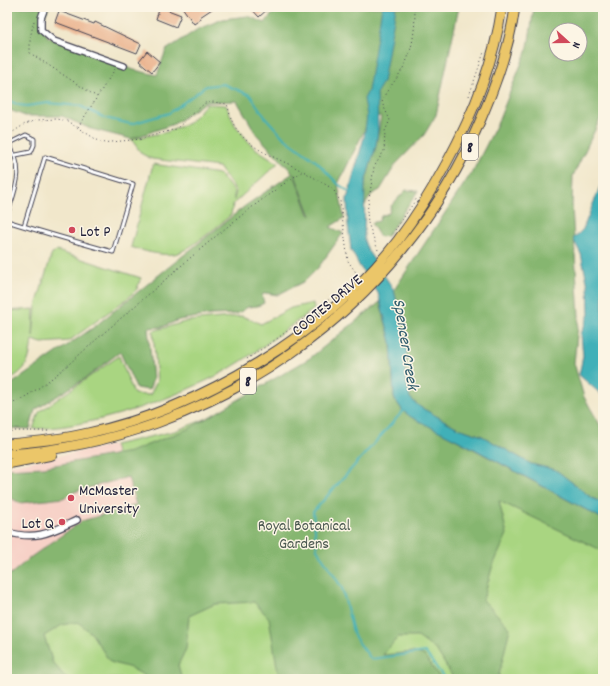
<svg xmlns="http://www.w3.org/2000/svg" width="610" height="686" font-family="Dekko,sans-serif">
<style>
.built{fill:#f7d1c7}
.green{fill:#a9d581;stroke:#667c5e}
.forest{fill:#86b66f;stroke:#546c55;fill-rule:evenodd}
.water{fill:#3fb0b8;stroke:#30697a}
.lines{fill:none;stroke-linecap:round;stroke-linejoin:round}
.stream{stroke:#3fb0b8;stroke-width:2}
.building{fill:#ebb591}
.lane-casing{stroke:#414051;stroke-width:5}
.street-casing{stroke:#414051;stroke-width:8}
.primary-casing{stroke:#414051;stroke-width:11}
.path{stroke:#414051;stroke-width:1;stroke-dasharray:1 3;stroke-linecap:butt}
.lane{stroke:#fff;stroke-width:3}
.street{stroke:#fff;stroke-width:5.5}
.primary{stroke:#ebc669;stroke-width:9}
.poi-dot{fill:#d1495b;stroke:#fcf5e5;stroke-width:1.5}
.labels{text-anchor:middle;stroke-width:3;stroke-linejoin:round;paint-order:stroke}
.shield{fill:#fcf5e5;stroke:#63616e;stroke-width:1}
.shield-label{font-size:15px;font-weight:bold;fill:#22223b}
.poi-label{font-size:16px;fill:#22223b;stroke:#fcf5e5;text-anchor:start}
.street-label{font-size:16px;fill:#22223b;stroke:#fcf5e5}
.park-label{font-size:16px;fill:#4a5850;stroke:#fcf5e5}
.water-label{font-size:17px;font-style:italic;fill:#2e5b6d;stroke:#fcf5e5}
</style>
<rect width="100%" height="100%" fill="#fcf5e5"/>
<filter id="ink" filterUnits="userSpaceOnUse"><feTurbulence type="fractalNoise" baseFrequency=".025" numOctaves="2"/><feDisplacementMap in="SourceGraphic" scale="8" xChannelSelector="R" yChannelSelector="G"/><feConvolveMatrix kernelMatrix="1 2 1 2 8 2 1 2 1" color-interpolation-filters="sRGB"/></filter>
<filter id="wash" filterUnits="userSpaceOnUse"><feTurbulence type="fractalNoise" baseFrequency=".012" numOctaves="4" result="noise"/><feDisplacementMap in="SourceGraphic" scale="16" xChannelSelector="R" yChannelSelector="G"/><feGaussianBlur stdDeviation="0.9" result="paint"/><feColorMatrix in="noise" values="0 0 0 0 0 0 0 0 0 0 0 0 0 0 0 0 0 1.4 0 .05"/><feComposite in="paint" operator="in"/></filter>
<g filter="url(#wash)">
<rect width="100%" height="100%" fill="#f1e7cb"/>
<path class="built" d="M 114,445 L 118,461 L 128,476 L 141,521 L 17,577 L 7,573 L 7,466 Z"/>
<path class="green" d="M 206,104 L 226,105 L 235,125 L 253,147 L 278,163 L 233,204 L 231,215 C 220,224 188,252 174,254 C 160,256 144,251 131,247 L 153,164 L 219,174 L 234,191 L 234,200 L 236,191 L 219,167 L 152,159 L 142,154 L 131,139 L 167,132 L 189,123 Z
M 57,251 L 141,278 L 137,289 L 128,298 L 69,341 L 42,343 L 32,340 C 29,363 28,369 7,381 L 7,311 L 34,309 L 33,337 L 36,306 L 52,253 Z
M 313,303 L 314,309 C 282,331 251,358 216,376 C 162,403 93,427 33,429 L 39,412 L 119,356 L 134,394 L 150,395 L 157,381 L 153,331 L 188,321 L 242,316 L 261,324 L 291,308 Z
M 374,306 L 384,325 L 390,409 L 603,533 L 603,679 L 7,679 L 7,573 L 17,577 L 141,521 L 128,476 L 118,461 L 114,445 L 175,431 L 225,411 L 293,374 Z"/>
<path class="forest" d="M 7,7 L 49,7 C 43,19 40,25 48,37 L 134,70 L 157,75 L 166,50 L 198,29 L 223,19 L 248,16 L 265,23 L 278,7 L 459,7 L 436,115 L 424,135 L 396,164 L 380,190 L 372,194 L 363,208 L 365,183 L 376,146 L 381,116 L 371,117 L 338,184 L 344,218 L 330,227 L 343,233 L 318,268 L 305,281 L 277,295 L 266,293 L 262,295 L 264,303 L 258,306 L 248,307 L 237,314 L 211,315 L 179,320 L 162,327 L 148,328 L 153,379 L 149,390 L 136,388 L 120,352 L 86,378 L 35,410 L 30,429 L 7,428 L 7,387 L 94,327 L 245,206 L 293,173 L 257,135 L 237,101 L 205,102 L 174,124 L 131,139 L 91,129 L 62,116 L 25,116 L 7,109 ZM 294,174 L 295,175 L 311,216 L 309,214 Z
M 534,7 L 603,7 L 603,49 L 599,58 L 603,72 L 603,113 L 573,176 L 572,207 L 579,316 L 574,363 L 584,397 L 603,430 L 603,503 L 592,498 L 556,470 L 531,464 L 482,436 L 458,428 L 420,407 L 410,398 L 405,374 L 407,346 L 394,290 L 474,169 L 498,122 L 528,47 ZM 556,30 L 580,30 L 580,54 L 556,54 Z
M 406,190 L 418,191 L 387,236 L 380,237 L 371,223 L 379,221 L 381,216 L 389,213 L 391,206 Z
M 380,302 L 391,342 L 394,398 L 403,411 L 603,519 L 603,551 L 499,501 L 507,534 L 492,568 L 483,600 L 510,628 L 498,679 L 454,679 L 437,651 L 418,637 L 398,637 L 383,655 L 412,652 L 424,655 L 441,679 L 279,679 L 269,618 L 254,602 L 215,604 L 189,616 L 186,649 L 178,665 L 182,679 L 150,679 L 131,668 L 110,662 L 92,634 L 78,622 L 62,625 L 44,636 L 53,663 L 67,679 L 7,679 L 7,573 L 11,574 L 31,557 L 82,521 L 136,505 L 128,477 L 74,492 L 63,498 L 20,503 L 7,496 L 7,469 L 44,467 L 130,452 L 190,428 L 310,358 Z"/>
<path class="water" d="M 382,7 L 396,7 L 383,82 L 377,92 L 378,130 L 376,146 L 365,183 L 364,240 L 368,251 L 394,290 L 407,346 L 405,374 L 410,398 L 420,407 L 458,428 L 482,436 L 531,464 L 556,470 L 592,498 L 603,503 L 603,519 L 467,445 L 411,417 L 403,411 L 394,398 L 391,342 L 378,293 L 360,267 L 351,250 L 348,225 L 347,199 L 364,137 L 367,116 L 364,99 L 368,91 Z
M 603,179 L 603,396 L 579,375 L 583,356 L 581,334 L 589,314 L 588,286 L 581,254 L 573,239 L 583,229 Z"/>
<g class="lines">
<path class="stream" d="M 223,84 L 250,95 L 265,117 L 284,138 L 317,162 L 338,184 L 351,193
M 7,100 L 19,105 L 27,106 L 48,103 L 80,106 L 105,118 L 131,124 L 169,113 L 206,86 L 224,84
M 403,411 L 313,512 L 317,549 L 342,588 L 354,636 L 371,659 L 425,652 L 445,679"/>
</g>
<g id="blocks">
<path class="building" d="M 160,7 L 181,15 L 176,27 L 156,19 Z
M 182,7 L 215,7 L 200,17 L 201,19 L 194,24 Z
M 250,7 L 270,7 L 259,17 Z
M 59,11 L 94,24 L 95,22 L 141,44 L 137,53 L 55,22 Z
M 147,51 L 160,62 L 152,72 L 139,61 Z"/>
</g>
</g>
<g filter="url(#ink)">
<use href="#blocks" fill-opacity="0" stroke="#414051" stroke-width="1"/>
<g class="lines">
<defs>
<path id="lane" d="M 7,142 C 26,168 16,187 7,215
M 8,144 L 26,135 L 34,139 L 34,145 L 31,152 L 16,155
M 7,221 C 42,232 77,242 113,252 L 133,184 L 45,157 L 24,226"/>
<path id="street" d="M 45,7 L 41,18 L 41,30 L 54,41 L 124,66
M 7,532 C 37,541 51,532 77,520"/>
<path id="primary" d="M 7,444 C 34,442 62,439 88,433 C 201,409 328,332 398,240 C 416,216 432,190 446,164 C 473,115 494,63 502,7
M 7,454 C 214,441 401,309 481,119 C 497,82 510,46 515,7
M 7,464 L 52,455"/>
</defs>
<use href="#lane" class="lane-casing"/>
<use href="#street" class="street-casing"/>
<use href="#primary" class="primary-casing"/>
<path class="path" d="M 34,21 L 30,38 L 30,53 L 97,97
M 469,96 L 484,52
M 78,127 L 115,69
M 7,136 L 25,124 L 37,120 L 57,119 L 67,121 L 102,143 L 141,139 L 176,129 L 205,103 L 213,102 L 227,104 C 229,110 230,116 232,121 C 245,150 278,157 302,171
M 395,230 L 417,198
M 378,250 L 368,223 L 367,212 L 374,167 L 384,151 L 385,131 L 390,120 L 382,103 C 384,92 392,86 398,76 C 413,55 415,32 415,7
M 247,359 L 278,338 L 335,295
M 7,406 C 44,390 75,358 106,331 C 170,277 232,217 303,171 L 333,189 L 340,201 L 348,261 L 357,274
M 7,431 L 50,431"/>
<use href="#lane" class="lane"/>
<use href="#street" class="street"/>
<use href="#primary" class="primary"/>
</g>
</g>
<g class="poi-dot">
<circle cx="72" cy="230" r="4"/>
<circle cx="71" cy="498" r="4"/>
<circle cx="62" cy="522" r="4"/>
</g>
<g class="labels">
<g class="shield">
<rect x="462" y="134" width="16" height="26" rx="3"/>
<rect x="240" y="368" width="16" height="26" rx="3"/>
</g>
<g class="shield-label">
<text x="470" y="152">8</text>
<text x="248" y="386">8</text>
</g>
<g class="poi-label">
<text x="80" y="236">Lot P</text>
<text x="79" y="495">McMaster<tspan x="79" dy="18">University</tspan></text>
<text x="54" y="528" text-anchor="end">Lot Q</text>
</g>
<g class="street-label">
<text transform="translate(326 304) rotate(-40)" y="6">COOTES DRIVE</text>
</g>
<g class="park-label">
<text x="304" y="530">Royal Botanical<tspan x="304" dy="18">Gardens</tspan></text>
</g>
<g class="water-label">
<text transform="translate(407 344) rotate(81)" y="6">Spencer Creek</text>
</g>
</g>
<rect width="610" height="686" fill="none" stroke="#fcf5e5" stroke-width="24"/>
<g transform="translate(568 42) rotate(111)"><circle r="19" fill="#fcf5e5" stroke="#a5a1a1"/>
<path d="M0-3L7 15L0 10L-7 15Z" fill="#d1495b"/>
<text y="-6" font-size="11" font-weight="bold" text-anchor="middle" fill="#22223b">N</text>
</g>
</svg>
